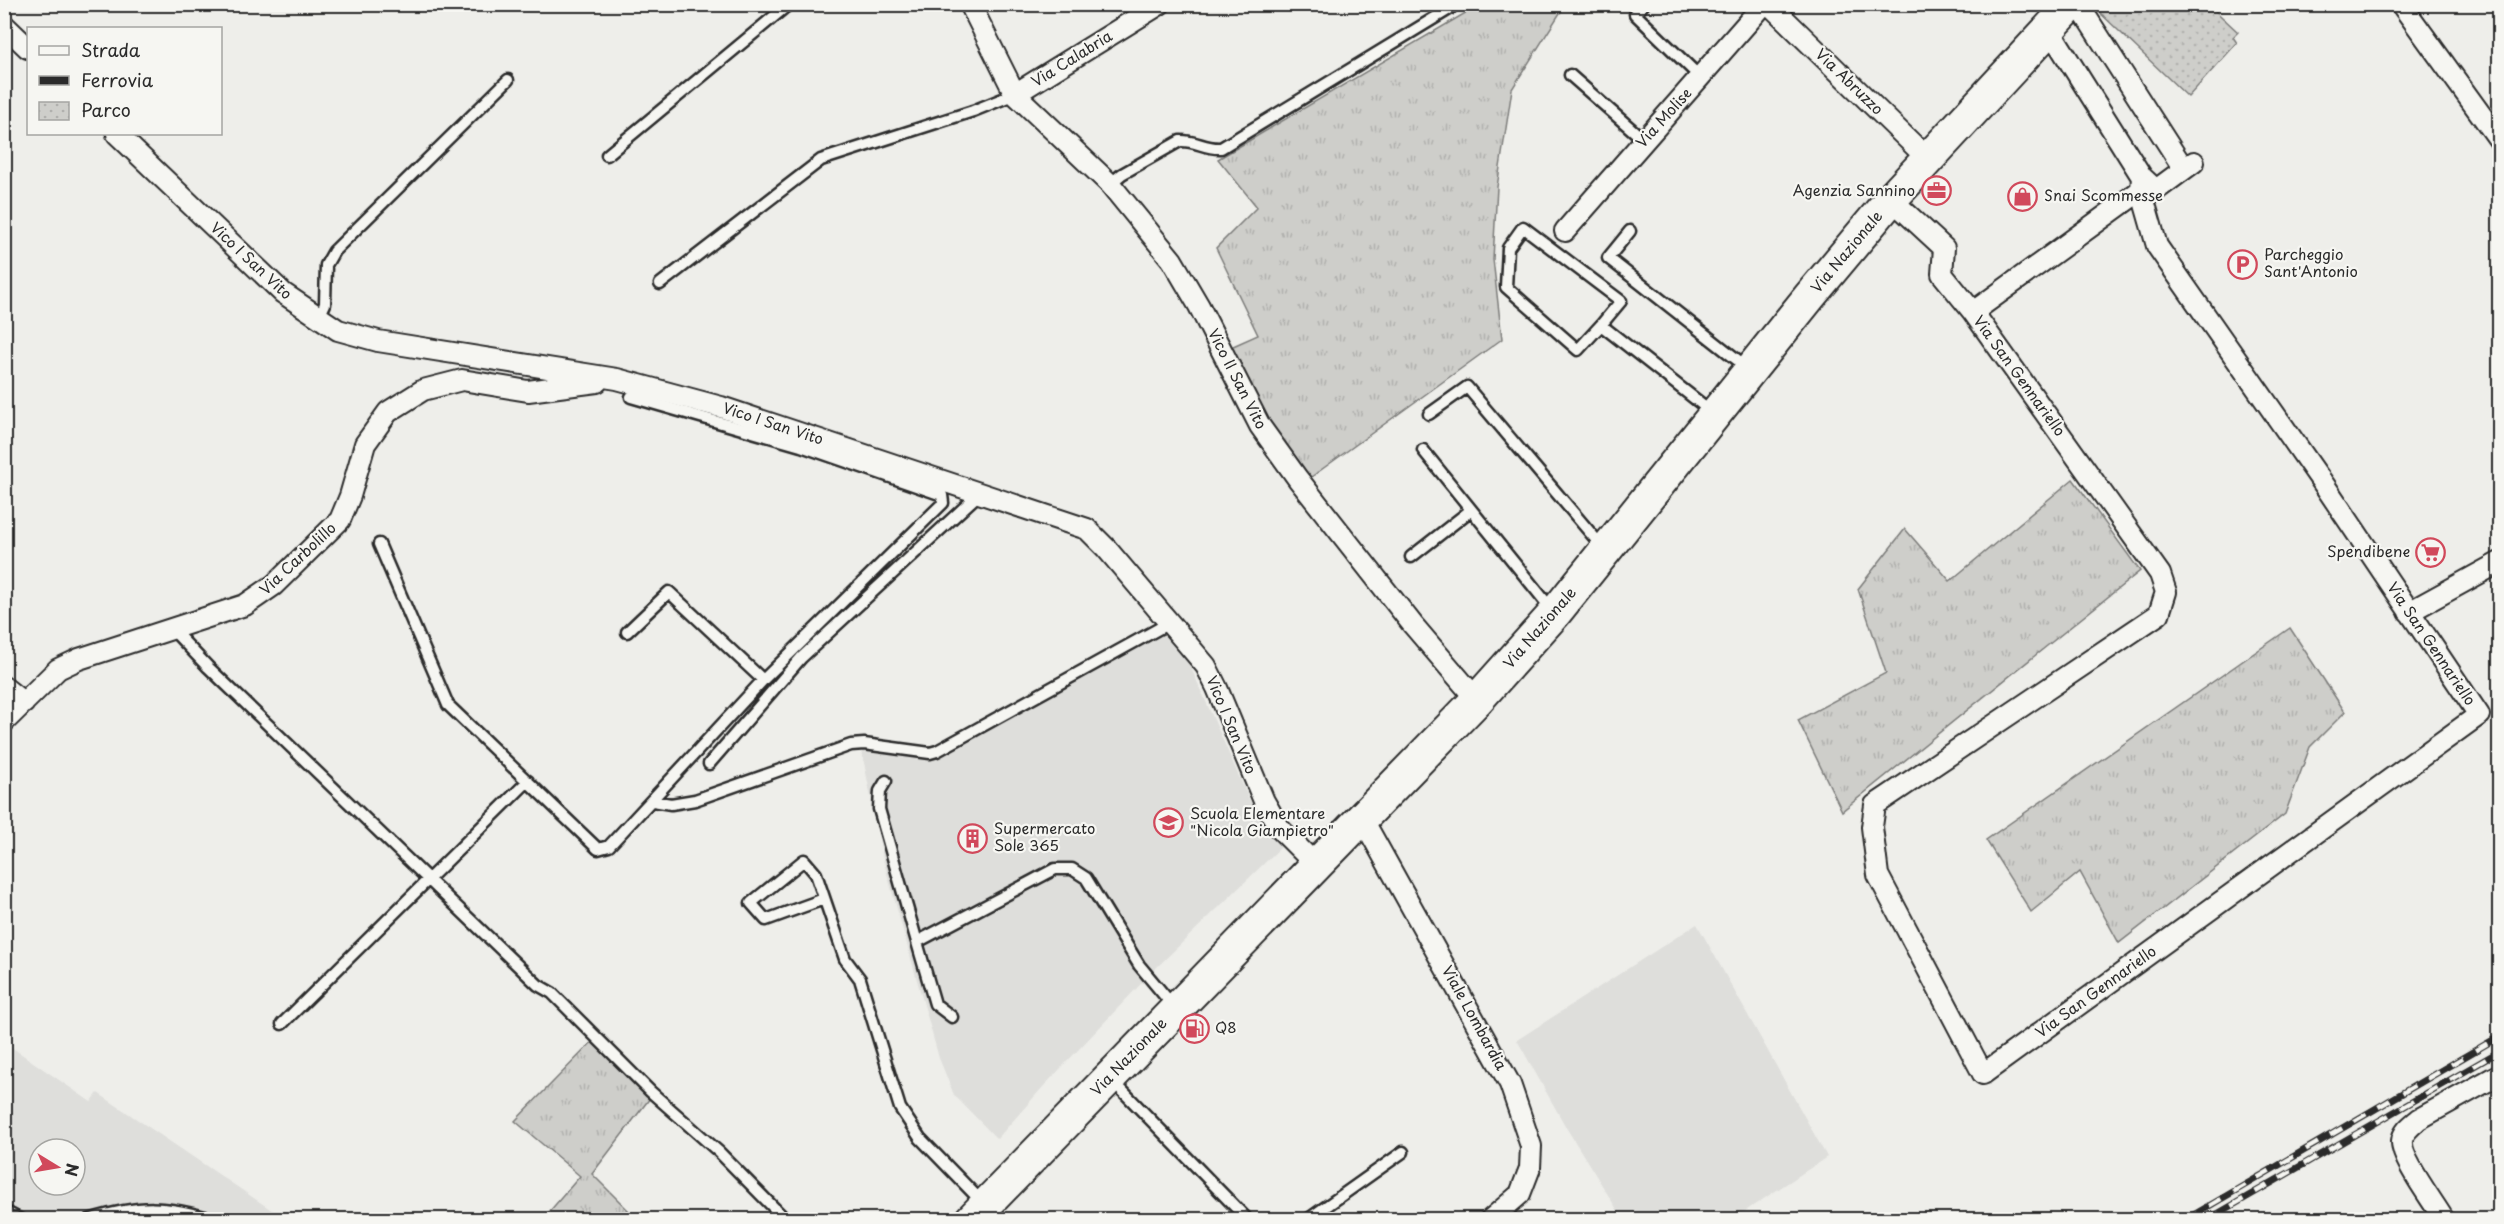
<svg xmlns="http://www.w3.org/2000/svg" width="2504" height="1224" font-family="'Playpen Sans',sans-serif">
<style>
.built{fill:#dededb;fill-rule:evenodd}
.grass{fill:url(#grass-tufts);stroke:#7c7c7a;stroke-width:1.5}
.park{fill:url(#park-dots);stroke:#7c7c7a;stroke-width:1.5}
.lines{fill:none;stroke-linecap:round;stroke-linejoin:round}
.service-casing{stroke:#2b2b2b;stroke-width:15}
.minor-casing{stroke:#2b2b2b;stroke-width:24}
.primary-casing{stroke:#2b2b2b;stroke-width:36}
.service{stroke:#f6f6f2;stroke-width:10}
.minor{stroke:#f6f6f2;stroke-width:20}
.primary{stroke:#f6f6f2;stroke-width:32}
.rail-casing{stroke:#2b2b2b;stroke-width:7}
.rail{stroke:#f6f6f2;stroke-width:4.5;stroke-dasharray:14;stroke-linecap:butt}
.labels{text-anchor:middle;stroke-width:4.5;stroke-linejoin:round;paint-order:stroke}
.street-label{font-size:15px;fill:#2b2b2b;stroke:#f6f6f2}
.poi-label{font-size:15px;fill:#2b2b2b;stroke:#f6f6f2;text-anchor:start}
</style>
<defs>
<pattern id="grass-tufts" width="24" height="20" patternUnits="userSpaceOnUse" patternTransform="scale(1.5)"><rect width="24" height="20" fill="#cececa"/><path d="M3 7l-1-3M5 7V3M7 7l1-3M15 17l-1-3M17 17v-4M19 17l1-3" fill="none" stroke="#b1b1ae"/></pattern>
<pattern id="park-dots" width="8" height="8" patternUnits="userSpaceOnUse" patternTransform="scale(1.5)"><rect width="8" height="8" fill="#cececa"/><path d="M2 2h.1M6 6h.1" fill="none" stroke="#b1b1ae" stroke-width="1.8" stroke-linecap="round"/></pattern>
</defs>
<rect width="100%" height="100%" fill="#eeeeea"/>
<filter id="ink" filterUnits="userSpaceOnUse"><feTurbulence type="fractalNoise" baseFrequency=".0167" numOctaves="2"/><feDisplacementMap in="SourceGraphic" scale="12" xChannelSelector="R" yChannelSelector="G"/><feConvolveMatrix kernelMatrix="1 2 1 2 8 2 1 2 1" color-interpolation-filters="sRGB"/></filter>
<g filter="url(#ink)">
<path class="built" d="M 1164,629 L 1188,661 L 1249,799 L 1281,847 L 1155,969 L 1042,1088 L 997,1139 L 954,1095 L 939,1058 L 883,859 L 861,747 L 933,749 Z
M 1697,924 L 1827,1157 L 1733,1219 L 1623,1219 L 1567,1129 L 1517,1040 Z
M 4,1042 L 91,1102 L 98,1093 L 285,1219 L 5,1219 ZM 39,1149 L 75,1149 L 75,1185 L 39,1185 Z"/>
<path class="grass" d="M 1479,5 L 1565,5 L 1512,89 L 1497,187 L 1493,259 L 1502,339 L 1307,480 L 1264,422 L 1231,347 L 1258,335 L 1216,248 L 1257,207 L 1218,159 Z
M 2073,479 L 2140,571 L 1842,811 L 1798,720 L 1886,673 L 1858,589 L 1905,529 L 1950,581 Z
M 2290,628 L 2345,712 L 2310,747 L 2285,814 L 2119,943 L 2080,872 L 2031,912 L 1986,840 Z
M 593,1041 L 650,1098 L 592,1174 L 637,1219 L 543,1219 L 580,1176 L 515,1121 Z"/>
<path class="park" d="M 2102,4 L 2209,5 L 2238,32 L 2233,37 L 2237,43 L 2188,97 L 2097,10 Z"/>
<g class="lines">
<defs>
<path id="service" d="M 1644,4 L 1635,14 L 1700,77
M 1570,75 L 1644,140
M 607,155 L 789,4
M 1110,184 L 1122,174 L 1180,141 C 1195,140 1205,149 1221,148 L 1451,8
M 1630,231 L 1608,258 L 1749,369
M 660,284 L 821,160 L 973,111 L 1015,94
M 319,317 L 325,304 L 326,265 L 334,251 L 508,80
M 1601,325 L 1621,301 L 1523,227 L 1508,248 L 1506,287 L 1578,350 L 1601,325 L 1713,413
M 1429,414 L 1467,387 L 1604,549
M 1423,450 L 1553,611
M 379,544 L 448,705 L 598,849 L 609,846 L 763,680 L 943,503 L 942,495 L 801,446 L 631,397
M 1411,557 L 1471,510
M 172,629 L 208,667 L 538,985 L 552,993 L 651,1092 L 719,1152 L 786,1220
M 627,632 L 669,592 L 763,680
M 709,764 L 801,658 L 980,493
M 886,781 L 880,791 L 879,809 L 917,942 L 1055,869 L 1072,869 L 1086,878 L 1139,965 L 1174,1007
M 653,801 L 671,804 L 695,800 L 851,745 L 864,744 L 930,753 L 937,751 L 1169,623
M 824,899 L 766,920 L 751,903 L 804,860 L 816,874 L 845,959 L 860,979 L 900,1108 L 920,1138 L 983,1203
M 917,942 L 935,1004 L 952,1017
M 282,1024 L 528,781
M 1112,1080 L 1248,1220
M 4,1211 L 21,1220
M 89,1220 C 140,1204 165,1205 216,1220
M 1307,1220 L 1403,1152"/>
<path id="minor" d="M 970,4 L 1015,94 L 1110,184 L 1172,260 L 1199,306 L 1260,426 L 1298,479 L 1413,625 L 1477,700
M 1769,4 L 1928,159
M 2078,4 L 2184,169
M 2401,4 L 2500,141
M 4,25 L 28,48
M 2049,29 L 2142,177 L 2156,190 L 2194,162
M 1015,94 L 1160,4
M 117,134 L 283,293 L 338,330 L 378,341 L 617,379 L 721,407 L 1087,529 L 1106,548 L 1206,666 L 1217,688 L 1264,801 L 1280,829 L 1316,865
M 1891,199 L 1944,248 L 1942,274 L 1973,312 L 2160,574 L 2166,592 L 2159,614 L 1875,805 L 1872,827 L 1878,875 L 1983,1074 L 2479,715 L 2325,486 L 2157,246 L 2141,190 L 2142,177
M 1565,231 L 1764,4
M 1973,312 L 2141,190
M 2409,612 L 2500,562
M 4,687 L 24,703
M 4,722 L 58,669 L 79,659 L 245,605 L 274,585 L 340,520 L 350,496 L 365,444 L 388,412 L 423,390 L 462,380 L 528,391 L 597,382
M 1362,818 L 1510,1084 L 1531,1146 L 1530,1168 L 1520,1194 L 1490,1220
M 2444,1220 C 2434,1202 2400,1159 2402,1141 C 2403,1131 2412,1125 2419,1119 L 2500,1074"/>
<path id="primary" d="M 971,1220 L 1477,700 L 1555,613 L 1810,296 L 1891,199 L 2072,4"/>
</defs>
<use href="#service" class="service-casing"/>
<use href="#minor" class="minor-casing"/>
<use href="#primary" class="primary-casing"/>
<use href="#service" class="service"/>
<use href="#minor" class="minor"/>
<use href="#primary" class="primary"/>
<defs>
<path id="rail" d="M 2185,1220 L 2500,1036
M 2207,1220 L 2500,1051"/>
</defs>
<use href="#rail" class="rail-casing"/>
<use href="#rail" class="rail"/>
</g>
</g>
<defs>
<symbol id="office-ring" viewBox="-11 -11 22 22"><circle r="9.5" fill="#f6f6f2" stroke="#d1495b" stroke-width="1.5"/><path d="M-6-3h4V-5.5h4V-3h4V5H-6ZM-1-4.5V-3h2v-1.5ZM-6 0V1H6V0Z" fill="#d1495b"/></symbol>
<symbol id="shop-ring" viewBox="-11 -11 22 22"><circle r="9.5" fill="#f6f6f2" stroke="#d1495b" stroke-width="1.5"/><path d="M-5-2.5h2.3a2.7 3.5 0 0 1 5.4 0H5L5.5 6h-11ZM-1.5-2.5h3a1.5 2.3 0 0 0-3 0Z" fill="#d1495b"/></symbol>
<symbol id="parking-ring" viewBox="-11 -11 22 22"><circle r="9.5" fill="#f6f6f2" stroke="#d1495b" stroke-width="1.5"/><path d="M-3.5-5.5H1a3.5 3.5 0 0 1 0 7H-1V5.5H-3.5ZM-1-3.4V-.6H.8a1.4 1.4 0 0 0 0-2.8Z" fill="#d1495b"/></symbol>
<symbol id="supermarket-ring" viewBox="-11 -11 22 22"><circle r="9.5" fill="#f6f6f2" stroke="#d1495b" stroke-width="1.5"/><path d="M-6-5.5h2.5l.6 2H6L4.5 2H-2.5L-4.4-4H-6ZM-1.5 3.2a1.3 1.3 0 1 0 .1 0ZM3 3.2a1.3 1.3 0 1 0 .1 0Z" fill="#d1495b"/></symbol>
<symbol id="school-ring" viewBox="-11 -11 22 22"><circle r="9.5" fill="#f6f6f2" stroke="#d1495b" stroke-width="1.5"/><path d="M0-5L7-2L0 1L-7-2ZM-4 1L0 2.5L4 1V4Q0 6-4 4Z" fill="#d1495b"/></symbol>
<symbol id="building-ring" viewBox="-11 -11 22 22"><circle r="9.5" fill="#f6f6f2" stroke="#d1495b" stroke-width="1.5"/><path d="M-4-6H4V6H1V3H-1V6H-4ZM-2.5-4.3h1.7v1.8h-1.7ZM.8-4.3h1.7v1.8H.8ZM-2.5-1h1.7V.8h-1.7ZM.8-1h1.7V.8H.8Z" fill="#d1495b"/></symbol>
<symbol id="fuel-ring" viewBox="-11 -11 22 22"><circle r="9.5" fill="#f6f6f2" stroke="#d1495b" stroke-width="1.5"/><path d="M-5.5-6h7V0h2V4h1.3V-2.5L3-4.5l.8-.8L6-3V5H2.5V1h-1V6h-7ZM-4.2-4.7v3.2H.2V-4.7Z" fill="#d1495b"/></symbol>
</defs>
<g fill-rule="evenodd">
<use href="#office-ring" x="1920" y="174" width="33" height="33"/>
<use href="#shop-ring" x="2006" y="180" width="33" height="33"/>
<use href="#parking-ring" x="2226" y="248" width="33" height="33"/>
<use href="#supermarket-ring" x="2414" y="536" width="33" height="33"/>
<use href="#school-ring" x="1152" y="806" width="33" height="33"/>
<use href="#building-ring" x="956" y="822" width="33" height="33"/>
<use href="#fuel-ring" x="1178" y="1012" width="33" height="33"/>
</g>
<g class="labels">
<g class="street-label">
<text transform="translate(1072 59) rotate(-32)" y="5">Via Calabria</text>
<text transform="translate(1849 82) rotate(44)" y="5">Via Abruzzo</text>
<text transform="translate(1664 118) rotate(-48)" y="5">Via Molise</text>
<text transform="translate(1847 252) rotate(-50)" y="5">Via Nazionale</text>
<text transform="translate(251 261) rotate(43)" y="5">Vico I San Vito</text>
<text transform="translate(2019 376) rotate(54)" y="5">Via San Gennariello</text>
<text transform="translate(1237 379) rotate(63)" y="5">Vico II San Vito</text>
<text transform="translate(773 424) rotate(18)" y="5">Vico I San Vito</text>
<text transform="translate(298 559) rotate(-43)" y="5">Via Carbolillo</text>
<text transform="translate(1540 628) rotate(-49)" y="5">Via Nazionale</text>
<text transform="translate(2431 644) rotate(56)" y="5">Via San Gennariello</text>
<text transform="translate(1231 725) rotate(67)" y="5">Vico I San Vito</text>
<text transform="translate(2096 992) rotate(-36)" y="5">Via San Gennariello</text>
<text transform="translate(1474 1018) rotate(61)" y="5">Viale Lombardia</text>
<text transform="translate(1129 1057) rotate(-46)" y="5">Via Nazionale</text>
</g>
<g class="poi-label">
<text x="1915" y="196" text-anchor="end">Agenzia Sannino</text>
<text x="2044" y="201">Snai Scommesse</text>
<text x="2264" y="260">Parcheggio<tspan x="2264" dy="17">Sant'Antonio</tspan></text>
<text x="2410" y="557" text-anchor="end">Spendibene</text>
<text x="1190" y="819">Scuola Elementare<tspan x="1190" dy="17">"Nicola Giampietro"</tspan></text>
<text x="994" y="834">Supermercato<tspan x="994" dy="17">Sole 365</tspan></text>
<text x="1215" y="1033">Q8</text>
</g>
</g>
<rect width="2504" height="1224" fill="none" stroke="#f6f6f2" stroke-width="24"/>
<rect x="12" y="12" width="2480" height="1200" fill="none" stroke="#2b2b2b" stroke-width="2" filter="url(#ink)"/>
<rect x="27" y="27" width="195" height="108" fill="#f6f6f2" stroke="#a5a5a2" stroke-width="1.5"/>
<rect x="39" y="46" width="30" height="9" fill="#f6f6f2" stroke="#a5a5a2" stroke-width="1.5"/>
<text x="81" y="57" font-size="18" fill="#2b2b2b">Strada</text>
<rect x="39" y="76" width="30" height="9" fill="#2b2b2b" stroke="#a5a5a2" stroke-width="1.5"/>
<text x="81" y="87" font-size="18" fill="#2b2b2b">Ferrovia</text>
<rect x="39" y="102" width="30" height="18" fill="url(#park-dots)" stroke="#a5a5a2" stroke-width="1.5"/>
<text x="81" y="117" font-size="18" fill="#2b2b2b">Parco</text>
<g transform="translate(57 1167) rotate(101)"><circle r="28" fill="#f6f6f2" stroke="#a5a5a2" stroke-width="1.5"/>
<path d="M0-4.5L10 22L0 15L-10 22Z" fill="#d1495b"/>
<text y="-9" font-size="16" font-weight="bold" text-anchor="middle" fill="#2b2b2b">N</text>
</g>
</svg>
